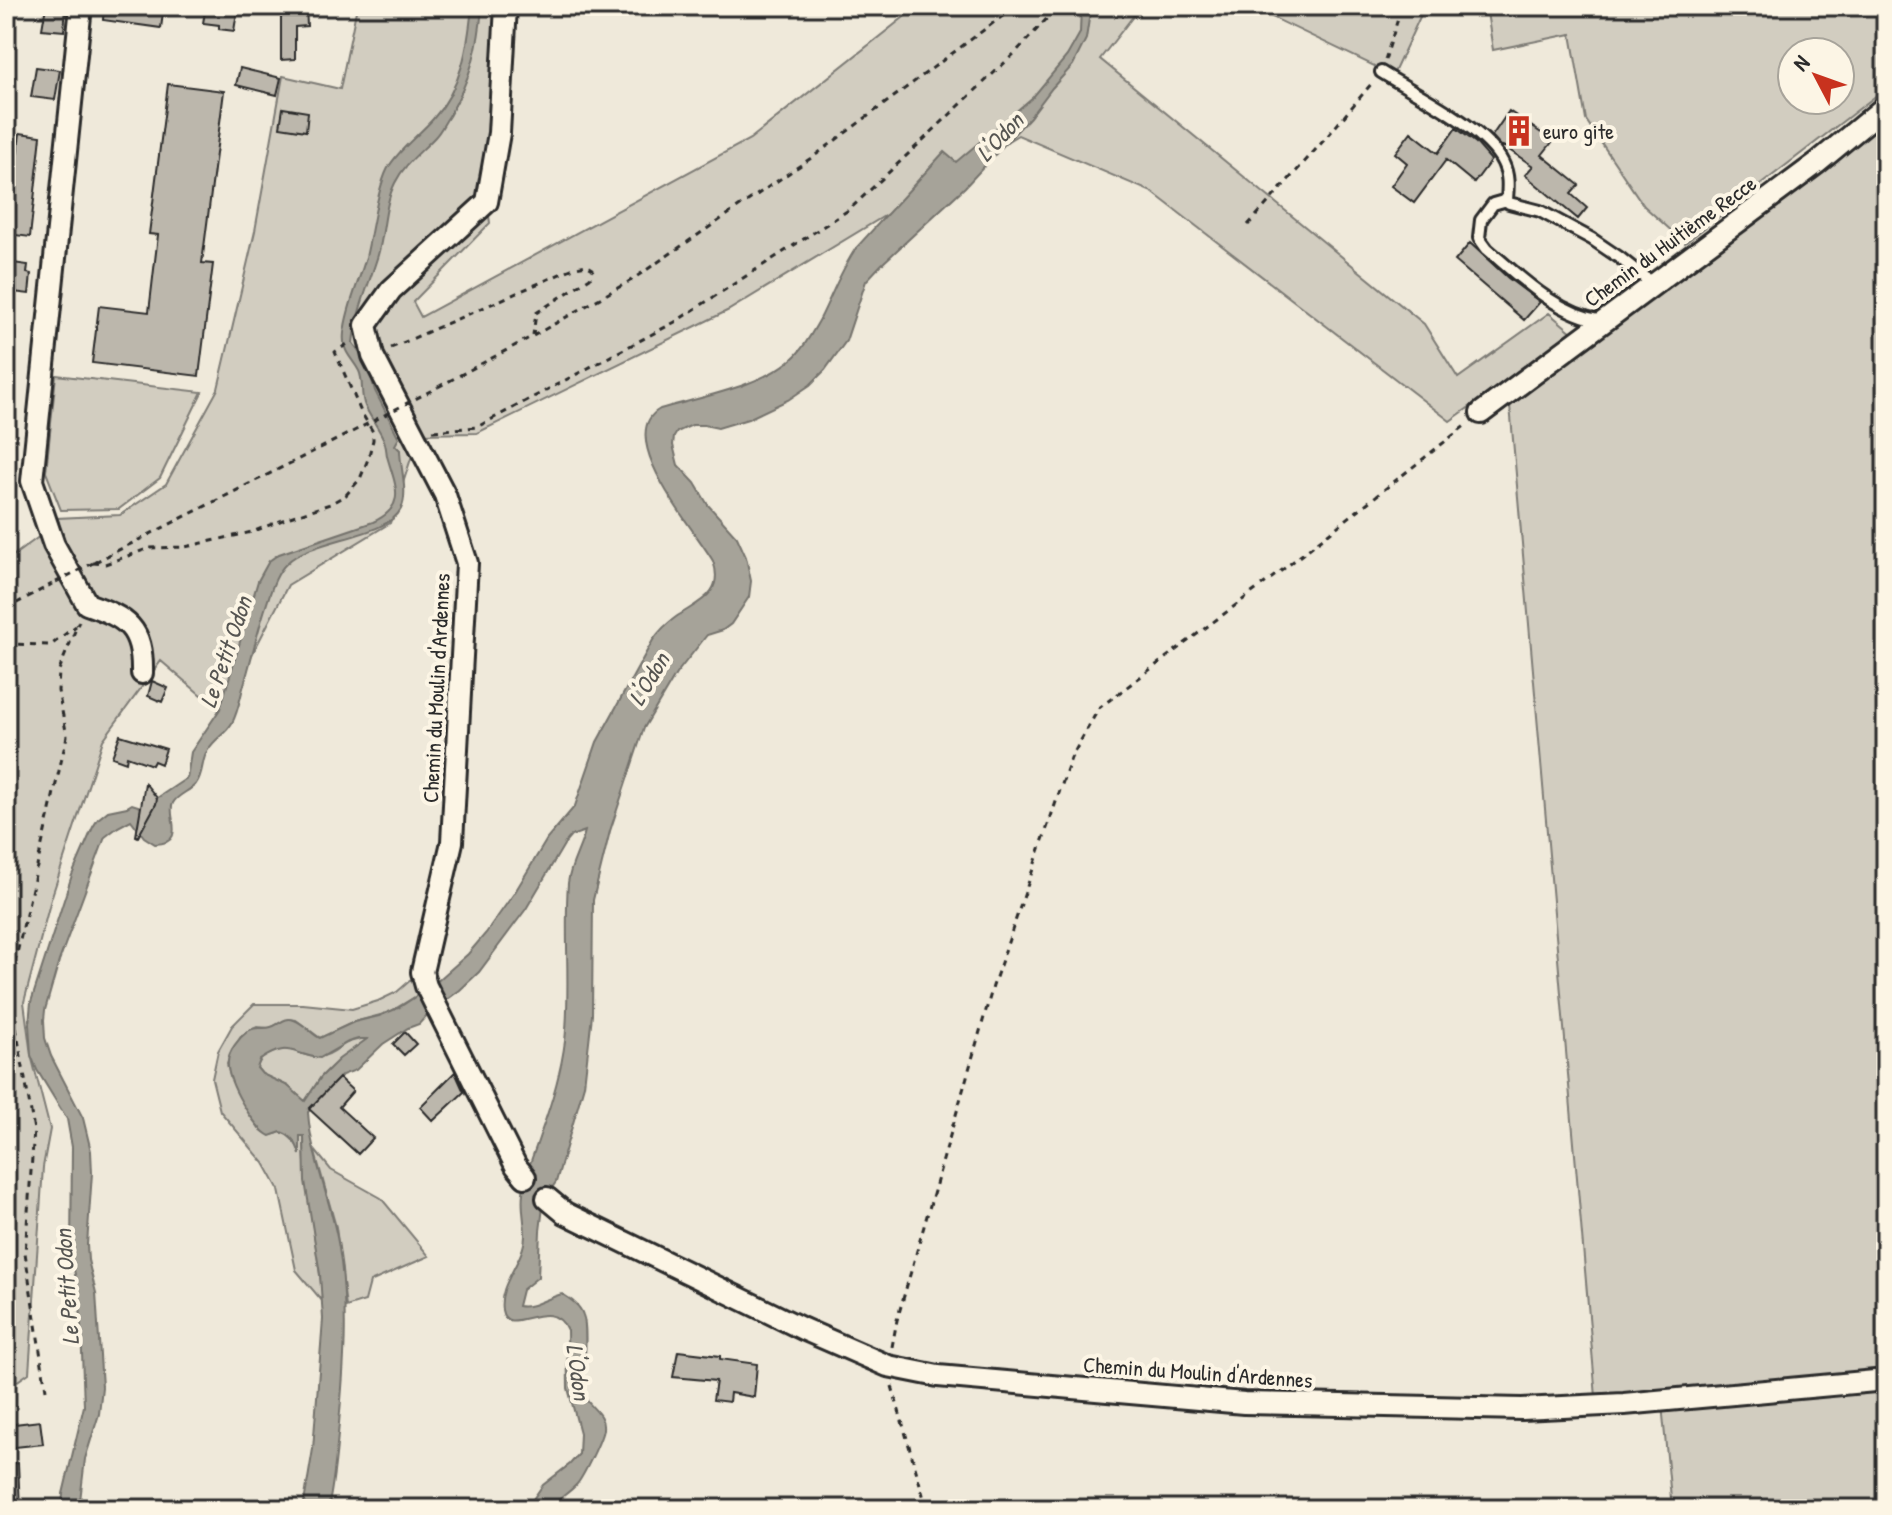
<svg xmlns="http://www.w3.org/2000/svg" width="1892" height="1515" font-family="'Patrick Hand',sans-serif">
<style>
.green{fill:#d2cdc0;stroke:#7e7c76;stroke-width:2;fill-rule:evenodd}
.water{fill:#a6a399;stroke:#75736d;stroke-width:2;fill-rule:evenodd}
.building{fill:#bcb7ac;stroke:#2b2b2b;stroke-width:2}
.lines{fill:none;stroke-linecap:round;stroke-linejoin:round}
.service-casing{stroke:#2b2b2b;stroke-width:16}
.minor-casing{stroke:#2b2b2b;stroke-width:26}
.path{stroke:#2b2b2b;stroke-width:3;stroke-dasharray:6 6;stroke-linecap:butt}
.service{stroke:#fcf5e5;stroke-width:10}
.minor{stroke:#fcf5e5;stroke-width:20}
.path-bridge{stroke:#2b2b2b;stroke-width:3;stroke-dasharray:6 6;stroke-linecap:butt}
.labels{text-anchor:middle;stroke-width:8;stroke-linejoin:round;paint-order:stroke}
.poi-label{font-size:22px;fill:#2b2b2b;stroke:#fcf5e5;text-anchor:start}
.street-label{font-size:22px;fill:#2b2b2b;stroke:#fcf5e5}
.water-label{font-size:24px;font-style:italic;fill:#565552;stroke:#fcf5e5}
</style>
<rect width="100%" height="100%" fill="#efe9da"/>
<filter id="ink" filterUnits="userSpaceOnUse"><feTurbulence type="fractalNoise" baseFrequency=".0125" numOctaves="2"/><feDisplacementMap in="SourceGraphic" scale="16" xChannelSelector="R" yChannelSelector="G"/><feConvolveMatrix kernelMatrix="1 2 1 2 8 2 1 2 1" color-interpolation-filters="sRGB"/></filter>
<g filter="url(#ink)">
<path class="green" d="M 357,6 L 506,6 L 487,202 L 490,223 L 413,302 L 421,317 L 750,139 L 918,6 L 1141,6 L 1100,59 L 1424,324 L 1458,378 L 1549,313 L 1573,333 L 1450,421 L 1152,192 L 1018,135 L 729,310 L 477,433 L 419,434 L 390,523 L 288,585 L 222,713 L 161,661 L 103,740 L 51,899 L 24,1002 L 31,1055 L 50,1129 L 43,1167 L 29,1373 L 6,1389 L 6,561 L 59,522 L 57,518 L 120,515 L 166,484 L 218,389 L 255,231 L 283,76 L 340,89 Z
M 1249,6 L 1425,6 L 1393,75 Z
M 1486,6 L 1886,6 L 1886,88 L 1685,243 L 1644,206 L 1586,120 L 1571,34 L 1493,50 ZM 1792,52 L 1840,52 L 1840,100 L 1792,100 Z
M 1886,116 L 1886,1509 L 1672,1509 L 1661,1394 L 1596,1397 L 1510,405 Z
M 56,375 L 202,392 L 160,478 L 119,509 L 61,510 L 46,472 Z
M 413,978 L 418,995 L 388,1013 L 354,1022 L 320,1038 L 296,1020 L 289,1019 L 270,1028 L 257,1027 L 242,1035 L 232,1050 L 227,1064 L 230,1076 L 259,1128 C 266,1134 272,1137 281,1132 C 290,1135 295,1142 300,1151 L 300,1135 L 304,1135 C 304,1193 318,1245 323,1302 L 296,1270 L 279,1190 L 264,1163 L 220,1111 L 212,1079 L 218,1051 L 232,1026 L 254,1004 L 303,1004 L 352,1009 L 378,1001 L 397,992 Z
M 369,1038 L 331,1067 L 321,1077 L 305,1102 L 288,1086 L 262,1074 L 257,1068 C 259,1060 262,1058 269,1054 C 294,1041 301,1061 323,1056 C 331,1055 338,1048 345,1044 C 352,1040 360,1039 369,1038 Z
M 314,1149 L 331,1170 L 381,1198 L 429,1256 L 370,1282 L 365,1301 L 346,1307 L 336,1227 Z"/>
<path class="water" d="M 472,6 L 482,6 C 479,48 470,80 449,116 C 444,123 441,131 435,137 C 421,152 404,164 395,183 C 384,205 385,231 378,255 C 369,285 356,312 353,343 L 367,362 L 375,391 L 399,438 L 395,445 L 400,450 C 400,467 409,493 401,509 C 388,537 311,539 287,563 C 275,574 271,591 266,606 C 257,633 251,661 243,688 C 240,699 238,712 232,723 C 226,734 214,739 208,750 C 201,760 204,773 196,784 C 190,791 177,795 173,803 C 166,815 188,843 155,844 L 144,837 L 131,820 L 118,827 L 105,837 L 59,961 L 45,1010 L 44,1020 L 45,1038 L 51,1056 L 83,1118 L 91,1151 L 92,1173 L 87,1245 L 88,1260 L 96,1293 L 102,1387 L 99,1414 L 85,1459 L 79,1509 L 62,1509 L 63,1494 L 84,1406 L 80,1300 L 71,1254 L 72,1147 L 67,1119 L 37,1070 L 31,1055 L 29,1024 L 31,1002 L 72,875 L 93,827 L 98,819 L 108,811 L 127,807 L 132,804 L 141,807 L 150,815 L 156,804 L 157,798 L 187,778 L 191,752 L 220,709 L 258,581 L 269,561 L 279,554 L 373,522 C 408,506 395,485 387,456 C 386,449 386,444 383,438 C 378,427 370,417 365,406 C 360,396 364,381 359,371 C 351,356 342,353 344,333 C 347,306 359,282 366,257 C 372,233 377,189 388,168 C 399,149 419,135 433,119 C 462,87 468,47 472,6 Z
M 1081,6 L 1091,6 L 1086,39 L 1073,65 L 1052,88 L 1030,117 L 965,187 L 881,265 L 866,281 L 846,341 L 825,370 L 810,385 L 788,400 L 748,419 L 718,428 L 704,425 L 692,425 L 677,432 L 674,437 L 673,445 L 678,465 L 695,483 L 708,505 L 737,537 L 746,557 L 751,581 L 749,597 L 731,624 L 723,630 L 707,635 L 676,674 L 644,728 L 610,831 L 593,900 L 592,1015 L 584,1085 L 556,1182 L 544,1199 L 540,1231 L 538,1277 L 522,1290 L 518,1306 C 533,1309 546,1298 562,1294 C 570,1299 580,1305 583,1315 C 587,1325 585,1358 584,1370 C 584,1381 579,1381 583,1393 C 587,1407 605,1412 603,1429 C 602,1439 583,1477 577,1484 C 568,1494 557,1499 550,1509 L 526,1509 L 543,1485 L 570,1464 L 579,1454 L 580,1433 L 568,1388 L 567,1330 C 551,1293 507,1340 502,1310 C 498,1283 524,1262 525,1236 C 525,1221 521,1207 523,1193 C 525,1173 534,1154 540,1135 C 551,1105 561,1073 565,1041 C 571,988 564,935 568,883 C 570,865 581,848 585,831 L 571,836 L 565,843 L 526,909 L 479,972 L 460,990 L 429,1013 L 419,1024 L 408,1028 L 383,1044 L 356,1070 L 342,1075 L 308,1112 C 311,1158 332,1202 339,1248 C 348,1303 345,1357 340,1412 C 337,1445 335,1477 328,1509 L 303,1509 L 313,1449 L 323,1319 L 320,1274 L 305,1181 L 304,1136 L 300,1136 L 300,1155 C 297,1144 293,1136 281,1132 L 270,1136 C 254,1129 226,1080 228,1062 C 228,1051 240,1037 248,1031 C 256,1025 263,1030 271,1027 C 279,1025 285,1016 294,1020 C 304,1023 311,1034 320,1038 L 354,1022 L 379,1016 L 398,1008 L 433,985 L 468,954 L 486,933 L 515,892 L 547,839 L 575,806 L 597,742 L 653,640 C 660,630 666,624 676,617 C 698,602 725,594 713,561 C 697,532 612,436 660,409 C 701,397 767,385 796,355 C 806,345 813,331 820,319 C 832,295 841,270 856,248 L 944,152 L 956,162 L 1033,97 L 1067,56 L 1080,33 ZM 358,1039 L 367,1039 L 339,1059 L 321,1077 L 305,1101 L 288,1086 L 262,1074 L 257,1068 L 260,1060 C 289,1040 292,1055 320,1058 L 348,1042 Z"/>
<path class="building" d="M 46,6 L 66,6 L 64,31 L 42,29 Z
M 104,6 L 164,6 L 161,28 L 103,20 Z
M 206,6 L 238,6 L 234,31 L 219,29 L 219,25 L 203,23 Z
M 281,6 L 306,6 L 307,26 L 295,27 L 295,59 L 281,60 Z
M 36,67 L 60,70 L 55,100 L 31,97 Z
M 240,68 L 281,78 L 277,95 L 236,85 Z
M 168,84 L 224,91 L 202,263 L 213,264 L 199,376 L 92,363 L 99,306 L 149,312 L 158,235 L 149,234 Z
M 283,108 L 308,112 L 306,131 L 280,127 Z
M 1509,111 L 1553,141 L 1542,155 L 1579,185 L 1571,194 L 1587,208 L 1578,219 L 1525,175 L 1533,166 L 1503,146 L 1502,147 L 1492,136 Z
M 1456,128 L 1476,143 L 1491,160 L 1474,183 L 1446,160 L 1414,203 L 1391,186 L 1407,163 L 1395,153 L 1411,132 L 1438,153 Z
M 20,133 L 41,136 L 30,237 L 7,234 Z
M 1470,243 L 1508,278 L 1540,302 L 1524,320 L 1455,261 Z
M 6,262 L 28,265 L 27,273 L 31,274 L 29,294 L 6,291 Z
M 152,681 L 168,688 L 162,702 L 148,696 Z
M 120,735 L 166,749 L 161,764 L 154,761 L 152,765 L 127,756 L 126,762 L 112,757 Z
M 145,783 L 157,798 L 156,804 L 138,837 L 136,836 Z
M 405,1032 L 416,1044 L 404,1055 L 393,1044 Z
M 455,1072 L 464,1092 L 433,1121 L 420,1107 Z
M 339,1078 L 353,1091 L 339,1107 L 373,1138 L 358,1154 L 309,1109 Z
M 678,1351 L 720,1356 L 720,1359 L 757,1364 L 754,1397 L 730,1393 L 729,1402 L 713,1400 L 716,1381 L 673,1377 Z
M 40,1421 L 43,1444 L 6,1448 L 6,1425 Z
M 18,1463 L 20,1509 L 6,1509 L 6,1464 Z"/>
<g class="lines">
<defs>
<path id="service" d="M 1381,72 C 1416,94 1486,128 1503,163 C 1509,175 1508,187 1507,200
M 1602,321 C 1557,314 1521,278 1487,249 L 1479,238 L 1481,220 L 1493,204 L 1507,200 L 1509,203 L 1540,211 L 1592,239 L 1620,258 L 1645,278 L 1657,282"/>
<path id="minor" d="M 81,6 L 32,481 L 54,545 L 87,604 C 127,618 143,627 142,673
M 506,6 L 499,133 L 487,202 L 391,290 L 366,325 L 373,356 L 445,495 L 467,563 L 452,842 L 422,972 L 426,986 L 516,1166 L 525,1177
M 1481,413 L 1817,163 L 1886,106
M 547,1198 L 565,1213 L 803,1329 L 888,1366 L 938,1376 L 1244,1403 L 1522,1409 L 1624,1404 L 1886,1380"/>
</defs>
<use href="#service" class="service-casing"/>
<use href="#minor" class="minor-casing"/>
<path class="path" d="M 1385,60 L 1402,6
M 1248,225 L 1326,138 L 1372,83
M 391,348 L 576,267 L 586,265 L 593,269 L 590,278 L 536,313 L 533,335
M 438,387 L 533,336 L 630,281 L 817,154 L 1016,6
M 433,431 L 477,427 L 675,322 L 850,209 L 1015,53 L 1053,12 L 1056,6
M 95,562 L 352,432
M 93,563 L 105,564 L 150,548 L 185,547 L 252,532 L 290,517 L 330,504 L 346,495 L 360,479 L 368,459 L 373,440 L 373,432 L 361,412 L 335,352 L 349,343
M 6,609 L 52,584
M 6,644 L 51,645 L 76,626
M 892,1347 L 897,1320 L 993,986 L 1071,758 L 1099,708 L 1281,571 L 1466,425
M 892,1386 L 927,1509
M 46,1390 L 25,1253 L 34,1130 L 9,988 L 67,736 L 58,691 L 59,670 L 79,621"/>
<use href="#service" class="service"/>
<use href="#minor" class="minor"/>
<path class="path-bridge" d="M 352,432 L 438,387
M 56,582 L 93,563"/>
</g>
</g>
<defs>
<symbol id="building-bare" viewBox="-9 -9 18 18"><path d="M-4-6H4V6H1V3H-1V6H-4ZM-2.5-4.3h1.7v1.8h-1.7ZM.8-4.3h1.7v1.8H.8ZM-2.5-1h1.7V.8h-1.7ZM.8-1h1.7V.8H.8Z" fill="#c8321e" stroke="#fcf5e5" stroke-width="2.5" paint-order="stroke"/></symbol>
</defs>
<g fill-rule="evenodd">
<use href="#building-bare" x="1497" y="109" width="44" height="44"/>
</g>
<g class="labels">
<g class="poi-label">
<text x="1543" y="139">euro gite</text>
</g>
<g class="street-label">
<text transform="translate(1670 241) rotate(-36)" y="8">Chemin du Huitième Recce</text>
<text transform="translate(436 688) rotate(-87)" y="8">Chemin du Moulin d'Ardennes</text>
<text transform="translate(1198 1372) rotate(4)" y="8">Chemin du Moulin d'Ardennes</text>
</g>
<g class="water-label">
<text transform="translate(1000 137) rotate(-47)" y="8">L'Odon</text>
<text transform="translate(226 652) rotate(-71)" y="8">Le Petit Odon</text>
<text transform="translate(649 679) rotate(-59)" y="8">L'Odon</text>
<text transform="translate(67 1287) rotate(-94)" y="8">Le Petit Odon</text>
<text transform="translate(578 1372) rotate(82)" y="8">L'Odon</text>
</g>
</g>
<rect width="1892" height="1515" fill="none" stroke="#fcf5e5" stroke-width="32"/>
<rect x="16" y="16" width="1860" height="1483" fill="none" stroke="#2b2b2b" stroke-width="3" filter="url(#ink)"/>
<g transform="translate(1816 76) rotate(311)"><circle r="38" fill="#fcf5e5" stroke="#a8a49b" stroke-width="2"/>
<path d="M0-6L14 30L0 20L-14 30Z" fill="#c8321e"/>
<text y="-12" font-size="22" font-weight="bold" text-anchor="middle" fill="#2b2b2b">N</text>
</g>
</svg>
